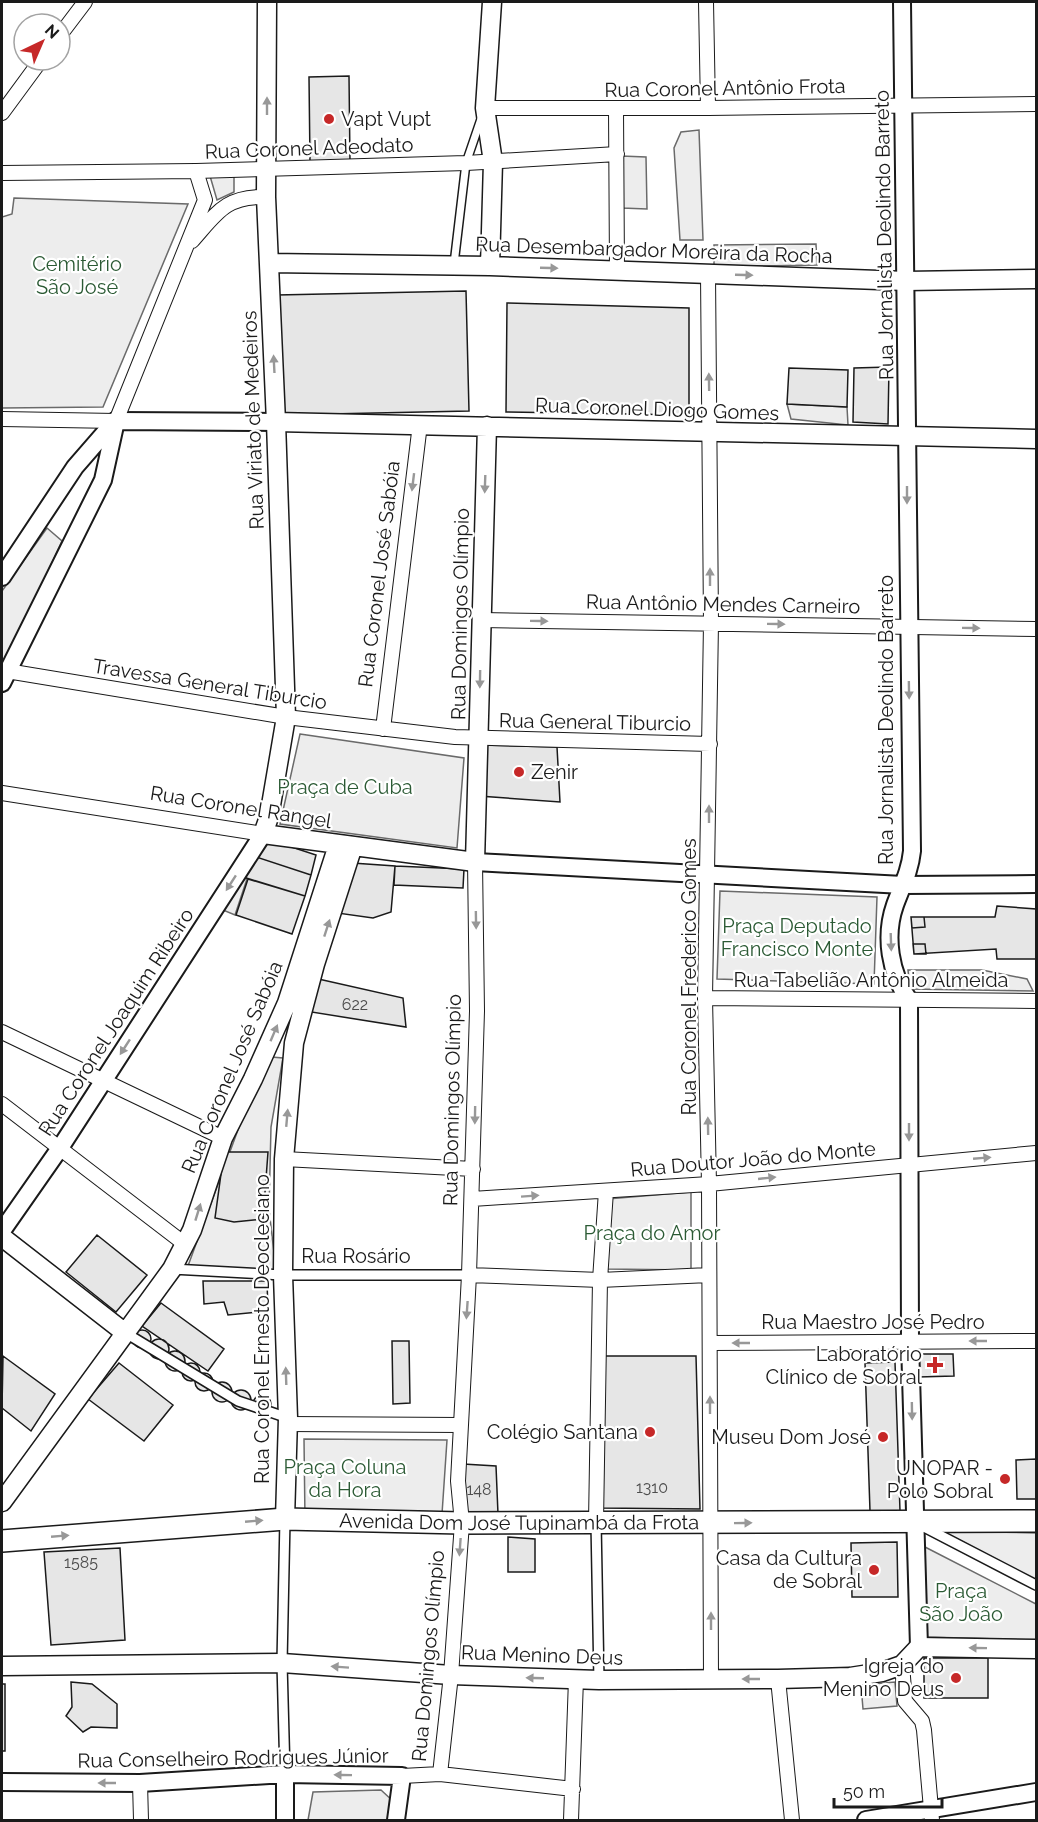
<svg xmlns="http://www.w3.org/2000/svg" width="1038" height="1822" font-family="Raleway,sans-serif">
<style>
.built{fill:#ededed;stroke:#6a6a6a;stroke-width:1.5}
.building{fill:#e6e6e6;stroke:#1a1a1a;stroke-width:1.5}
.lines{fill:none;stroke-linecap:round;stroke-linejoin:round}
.service-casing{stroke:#1a1a1a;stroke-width:10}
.pedestrian-casing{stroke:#1a1a1a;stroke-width:12}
.minor-casing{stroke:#1a1a1a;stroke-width:16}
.tertiary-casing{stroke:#1a1a1a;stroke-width:20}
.secondary-casing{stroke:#1a1a1a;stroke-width:21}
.primary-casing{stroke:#1a1a1a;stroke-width:24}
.service{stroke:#fff;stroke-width:7}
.pedestrian{stroke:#fff;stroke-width:9}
.minor{stroke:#fff;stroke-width:14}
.tertiary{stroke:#fff;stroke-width:16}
.secondary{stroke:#fff;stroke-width:18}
.primary{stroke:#fff;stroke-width:21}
.oneway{fill:#989898}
.poi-dot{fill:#c62828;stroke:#fff;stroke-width:2}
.labels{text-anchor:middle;stroke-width:4.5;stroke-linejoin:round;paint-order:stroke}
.number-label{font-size:16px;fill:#4d4d4d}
.street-label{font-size:20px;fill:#1a1a1a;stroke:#fff}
.poi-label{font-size:20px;fill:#1a1a1a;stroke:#fff;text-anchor:end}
.park-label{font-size:20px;fill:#2b5a34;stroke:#fff}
</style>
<rect width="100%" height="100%" fill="#fff"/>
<path class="built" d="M 699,130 L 703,240 L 680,240 L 674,148 L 681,132 Z
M 621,156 L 646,157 L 647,209 L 622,208 Z
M 210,176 L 234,176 L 234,192 L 217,200 Z
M 14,198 L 188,204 L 103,407 L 2,408 L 2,217 L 12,214 Z
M 816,244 L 817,265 L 714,267 L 714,245 Z
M 787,404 L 847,407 L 848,425 L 791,419 Z
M 47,528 L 62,541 L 2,670 L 2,591 Z
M 300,734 L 464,758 L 457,848 L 280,824 Z
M 240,876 L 247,879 L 235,915 L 218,908 Z
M 720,891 L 877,897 L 874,984 L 717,979 Z
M 908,970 L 982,970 L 1027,979 L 1033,991 L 910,989 Z
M 271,1057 L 283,1058 L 271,1127 L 269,1209 L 277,1279 L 185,1274 L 246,1108 Z
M 691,1192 L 691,1270 L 605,1269 L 607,1199 Z
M 304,1439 L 447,1440 L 442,1514 L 305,1520 Z
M 942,1531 L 1036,1533 L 1036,1580 Z
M 925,1547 L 1036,1604 L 1036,1640 L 926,1637 Z
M 895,1682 L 897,1706 L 863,1709 L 861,1685 Z
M 381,1790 L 395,1803 L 392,1820 L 308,1820 L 313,1792 Z"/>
<path class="building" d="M 349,76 L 350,162 L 310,162 L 309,77 Z
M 466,291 L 469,411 L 281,415 L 277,295 Z
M 507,303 L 689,308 L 689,415 L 506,412 Z
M 889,367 L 888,424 L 853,422 L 854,368 Z
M 789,368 L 848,370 L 847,407 L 787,404 Z
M 479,745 L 557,747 L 560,802 L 479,796 Z
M 264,838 L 316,855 L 311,875 L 253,856 Z
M 253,856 L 311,875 L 305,896 L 240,876 Z
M 352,863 L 395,866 L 391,912 L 373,918 L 337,913 Z
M 395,866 L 464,869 L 463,888 L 394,885 Z
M 248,879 L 305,896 L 292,934 L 236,915 Z
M 997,906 L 1036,909 L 1036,959 L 997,959 L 996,949 L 914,954 L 911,917 L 995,917 Z
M 911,917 L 924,917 L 925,927 L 912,928 Z
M 913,944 L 925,944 L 926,954 L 914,954 Z
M 314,978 L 403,998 L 406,1027 L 305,1011 Z
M 224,1152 L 268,1152 L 263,1219 L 234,1222 L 215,1218 Z
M 97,1235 L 147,1275 L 116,1312 L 66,1272 Z
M 203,1281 L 267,1281 L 268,1311 L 228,1315 L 224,1302 L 204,1304 Z
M 161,1303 L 224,1349 L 208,1371 L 142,1326 Z
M133 1339a9 9 0 1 1 18 0a9 9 0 1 1-18 0Z
M149 1349a10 10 0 1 1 20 0a10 10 0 1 1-20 0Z
M 392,1341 L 409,1341 L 410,1403 L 393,1404 Z
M165 1361a10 10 0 1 1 20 0a10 10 0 1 1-20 0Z
M 916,1354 L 953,1354 L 954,1376 L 918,1377 Z
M 3,1356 L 55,1394 L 31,1431 L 2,1408 Z
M 603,1356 L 696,1356 L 700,1509 L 600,1508 Z
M 895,1362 L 900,1511 L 870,1511 L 865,1363 Z
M182 1372a9 9 0 1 1 18 0a9 9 0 1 1-18 0Z
M 119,1363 L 173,1405 L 144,1441 L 88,1399 Z
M195 1382a9 9 0 1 1 18 0a9 9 0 1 1-18 0Z
M212 1392a10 10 0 1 1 20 0a10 10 0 1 1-20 0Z
M231 1400a10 10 0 1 1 20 0a10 10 0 1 1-20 0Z
M253 1404a9 9 0 1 1 18 0a9 9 0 1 1-18 0Z
M 1036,1459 L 1036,1499 L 1017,1499 L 1016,1460 Z
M 463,1464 L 496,1466 L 498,1514 L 461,1513 Z
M 508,1537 L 535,1539 L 535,1572 L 508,1572 Z
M 897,1542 L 898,1597 L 852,1597 L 851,1543 Z
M 120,1548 L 125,1640 L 51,1645 L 44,1552 Z
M 924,1658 L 988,1658 L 988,1698 L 924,1698 Z
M 71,1682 L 92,1684 L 117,1704 L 117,1728 L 91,1727 L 83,1732 L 66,1716 L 72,1707 Z
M 2,1684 L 5,1684 L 5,1751 L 2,1751 Z"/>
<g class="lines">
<defs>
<path id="service" d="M 454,264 L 466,163 L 481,119"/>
<path id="pedestrian" d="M 172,1269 L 283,1275 L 469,1275
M 124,1332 L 238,1401 L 288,1418
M 596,1522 L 599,1680
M 924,1527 L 1036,1585
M 285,1774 L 282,1663 L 285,1519"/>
<path id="minor" d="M 706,2 L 708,108
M 60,35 L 85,2
M 485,108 L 708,108 L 1036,104
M 616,109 L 617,271
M 2,113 L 41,60
M 2,173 L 196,171 L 466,163 L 617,154
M 192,241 C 217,213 225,196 266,197
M 708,274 L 711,623 L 705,998 L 709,1184 L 711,1679
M 2,419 L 116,421 L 205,200 L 196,171
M 481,620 L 1036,629
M 7,671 L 286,717 L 455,737 L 710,744
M 383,729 L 420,424
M 2,793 L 263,834
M 705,998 L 1036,1001
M 2,1032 L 223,1138
M 2,1104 L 186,1245
M 284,1159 L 473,1169
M 472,1199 L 709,1184 L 1036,1153
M 469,1275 L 600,1280 L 709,1275
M 710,1343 L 1036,1341
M 287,1424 L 460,1425
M 596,1522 L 600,1280 L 606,1191
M 902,1665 L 905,1701 L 922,1721 L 924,1730 L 932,1820
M 778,1679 L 792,1820
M 440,1774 L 451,1675 L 462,1523 L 458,1481 L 469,1275 L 477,1011 L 475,862
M 402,1776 L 440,1774 L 573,1789
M 140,1783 L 141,1820
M 571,1820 L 576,1679"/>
<path id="tertiary" d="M 902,2 L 912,851 C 910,871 902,886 895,905 C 884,936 890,974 909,1000 L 910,1342 L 919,1647
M 116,421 L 276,422
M 2,577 L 75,467 L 115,421
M 2,683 L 103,480 L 116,421
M 475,862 L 903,885 L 1036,884
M 2,1231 L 60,1148 L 263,834
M 2,1782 L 140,1783 L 285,1774 L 402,1776 L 396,1820
M 285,1820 L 285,1774
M 866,1820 L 1036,1792"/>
<path id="secondary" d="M 267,2 L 266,197 L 276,422 L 286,717 L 269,817 L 263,834 L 475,862 L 487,426
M 269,263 L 490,266 L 906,281 L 1036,279
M 490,266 L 493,162 L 485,108 L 492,2
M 276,422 L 1036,439
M 2,1237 L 124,1332
M 2,1502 L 172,1269 L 192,1230 L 223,1138 L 253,1079 L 287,1003 L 338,845
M 285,1519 L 288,1418 L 283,1275 L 284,1159 L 294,1043 L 315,964 L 353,846
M 2,1666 L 282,1663 L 451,1675 L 599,1680 L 778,1679 L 850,1677 L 882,1672 L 902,1665 L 919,1647 L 1036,1649"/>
<g id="primary">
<path id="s1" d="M 2,1541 L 285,1519 L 462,1523 L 1036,1521"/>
</g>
</defs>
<use href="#service" class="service-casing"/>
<use href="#pedestrian" class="pedestrian-casing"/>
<use href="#minor" class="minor-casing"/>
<use href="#tertiary" class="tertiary-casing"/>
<use href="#secondary" class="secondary-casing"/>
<use href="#primary" class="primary-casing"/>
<use href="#service" class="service"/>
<use href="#pedestrian" class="pedestrian"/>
<use href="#minor" class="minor"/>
<use href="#tertiary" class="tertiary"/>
<use href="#secondary" class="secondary"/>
<use href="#primary" class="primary"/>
</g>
<defs><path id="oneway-solid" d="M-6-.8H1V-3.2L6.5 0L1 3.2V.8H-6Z" transform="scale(1.5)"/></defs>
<g class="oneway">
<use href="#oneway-solid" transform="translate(267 106) rotate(-90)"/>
<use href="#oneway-solid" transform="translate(549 268) rotate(2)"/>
<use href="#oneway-solid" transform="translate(744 275) rotate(2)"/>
<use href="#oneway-solid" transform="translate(274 364) rotate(-93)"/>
<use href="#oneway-solid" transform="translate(709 382) rotate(-91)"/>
<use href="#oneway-solid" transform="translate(413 482) rotate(97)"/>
<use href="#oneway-solid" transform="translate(485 484) rotate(92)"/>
<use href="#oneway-solid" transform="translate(907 495) rotate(90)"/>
<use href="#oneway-solid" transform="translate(710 577) rotate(-90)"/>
<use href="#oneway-solid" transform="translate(539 621) rotate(1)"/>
<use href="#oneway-solid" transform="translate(776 624) rotate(1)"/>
<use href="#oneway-solid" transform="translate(971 628) rotate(1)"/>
<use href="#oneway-solid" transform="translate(480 679) rotate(91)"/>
<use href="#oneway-solid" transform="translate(909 690) rotate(89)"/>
<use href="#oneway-solid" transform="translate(709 814) rotate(-90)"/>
<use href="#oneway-solid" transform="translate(231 883) rotate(123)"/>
<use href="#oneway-solid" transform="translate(476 920) rotate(89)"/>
<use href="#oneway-solid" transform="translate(327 928) rotate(-72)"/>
<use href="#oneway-solid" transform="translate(891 942) rotate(88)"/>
<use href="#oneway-solid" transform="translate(274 1033) rotate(-67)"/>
<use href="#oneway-solid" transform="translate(125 1047) rotate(123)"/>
<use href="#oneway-solid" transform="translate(475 1115) rotate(91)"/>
<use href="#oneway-solid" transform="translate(287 1118) rotate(-85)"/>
<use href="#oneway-solid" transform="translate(708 1126) rotate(-91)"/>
<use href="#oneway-solid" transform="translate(909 1132) rotate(90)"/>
<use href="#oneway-solid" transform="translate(982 1158) rotate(-5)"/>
<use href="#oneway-solid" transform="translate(767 1178) rotate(-6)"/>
<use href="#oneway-solid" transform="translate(530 1196) rotate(-4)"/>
<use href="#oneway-solid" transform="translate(198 1212) rotate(-73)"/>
<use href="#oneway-solid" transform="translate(467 1310) rotate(94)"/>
<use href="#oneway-solid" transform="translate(978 1341) rotate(180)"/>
<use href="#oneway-solid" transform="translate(741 1343) rotate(180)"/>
<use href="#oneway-solid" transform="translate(286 1376) rotate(-92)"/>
<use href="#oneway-solid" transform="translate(710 1405) rotate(-90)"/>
<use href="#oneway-solid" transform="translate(912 1411) rotate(89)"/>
<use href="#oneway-solid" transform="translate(254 1521) rotate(-5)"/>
<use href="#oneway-solid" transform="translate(743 1523) rotate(-1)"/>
<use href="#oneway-solid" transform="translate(60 1536) rotate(-5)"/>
<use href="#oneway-solid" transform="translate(460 1547) rotate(94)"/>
<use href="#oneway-solid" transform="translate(711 1621) rotate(-90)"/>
<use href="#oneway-solid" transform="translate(978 1648) rotate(-179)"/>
<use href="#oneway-solid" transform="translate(340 1667) rotate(-176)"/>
<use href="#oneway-solid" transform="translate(535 1678) rotate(-178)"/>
<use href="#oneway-solid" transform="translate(751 1679) rotate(-180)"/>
<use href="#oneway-solid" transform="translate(343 1775) rotate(-179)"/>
<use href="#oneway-solid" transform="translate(107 1783) rotate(-180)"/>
</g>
<g class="poi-dot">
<circle cx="329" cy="119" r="6"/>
<circle cx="519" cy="772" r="6"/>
<path d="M932 1356h6v6h6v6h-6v6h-6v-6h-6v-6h6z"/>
<circle cx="650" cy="1432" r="6"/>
<circle cx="883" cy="1437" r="6"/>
<circle cx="1005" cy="1479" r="6"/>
<circle cx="874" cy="1570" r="6"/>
<circle cx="956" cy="1678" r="6"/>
</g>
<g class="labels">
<g class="number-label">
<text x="355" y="1010">622</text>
<text x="652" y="1493">1310</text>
<text x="479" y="1495">148</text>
<text x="81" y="1568">1585</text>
</g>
<g class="street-label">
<text transform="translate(725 88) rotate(-1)" y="7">Rua Coronel Antônio Frota</text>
<text transform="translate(309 148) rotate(-2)" y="7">Rua Coronel Adeodato</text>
<text transform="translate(884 235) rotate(-91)" y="7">Rua Jornalista Deolindo Barreto</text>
<text transform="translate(654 250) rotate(2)" y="7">Rua Desembargador Moreira da Rocha</text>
<text transform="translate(657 409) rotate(2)" y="7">Rua Coronel Diogo Gomes</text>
<text transform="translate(253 420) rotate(-92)" y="7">Rua Viriato de Medeiros</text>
<text transform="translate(379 574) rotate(-83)" y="7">Rua Coronel José Sabóia</text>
<text transform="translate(723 604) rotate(1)" y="7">Rua Antônio Mendes Carneiro</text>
<text transform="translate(460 614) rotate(-89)" y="7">Rua Domingos Olímpio</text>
<text transform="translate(210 684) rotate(9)" y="7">Travessa General Tiburcio</text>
<text transform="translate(886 720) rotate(-90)" y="7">Rua Jornalista Deolindo Barreto</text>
<text transform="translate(595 722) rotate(1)" y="7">Rua General Tiburcio</text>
<text transform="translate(241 807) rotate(9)" y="7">Rua Coronel Rangel</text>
<text transform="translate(689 977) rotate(-90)" y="7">Rua Coronel Frederico Gomes</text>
<text x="871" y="987">Rua Tabelião Antônio Almeida</text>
<text transform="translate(116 1022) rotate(-57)" y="7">Rua Coronel Joaquim Ribeiro</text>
<text transform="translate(232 1067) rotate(-67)" y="7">Rua Coronel José Sabóia</text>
<text transform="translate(452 1100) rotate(-89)" y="7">Rua Domingos Olímpio</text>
<text transform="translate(753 1159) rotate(-5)" y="7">Rua Doutor João do Monte</text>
<text x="356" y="1263">Rua Rosário</text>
<text x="873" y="1329">Rua Maestro José Pedro</text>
<text transform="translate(262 1329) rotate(-90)" y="7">Rua Coronel Ernesto Deocleciano</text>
<text dy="7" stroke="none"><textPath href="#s1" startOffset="518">Avenida Dom José Tupinambá da Frota</textPath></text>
<text transform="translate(542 1655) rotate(2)" y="7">Rua Menino Deus</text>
<text transform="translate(428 1656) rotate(-85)" y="7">Rua Domingos Olímpio</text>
<text transform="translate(233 1758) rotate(-1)" y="7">Rua Conselheiro Rodrigues Júnior</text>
</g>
<g class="poi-label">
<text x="341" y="126" text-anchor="start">Vapt Vupt</text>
<text x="531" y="779" text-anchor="start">Zenir</text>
<text x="922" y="1361">Laboratório<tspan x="922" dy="23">Clínico de Sobral</tspan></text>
<text x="638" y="1439">Colégio Santana</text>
<text x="871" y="1444">Museu Dom José</text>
<text x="993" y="1475">UNOPAR -<tspan x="993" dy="23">Polo Sobral</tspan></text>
<text x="862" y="1565">Casa da Cultura<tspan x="862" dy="23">de Sobral</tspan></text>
<text x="944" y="1673">Igreja do<tspan x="944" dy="23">Menino Deus</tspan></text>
</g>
<g class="park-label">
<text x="77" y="271">Cemitério<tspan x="77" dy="23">São José</tspan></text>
<text x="345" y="794">Praça de Cuba</text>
<text x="797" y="933">Praça Deputado<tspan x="797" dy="23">Francisco Monte</tspan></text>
<text x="652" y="1240">Praça do Amor</text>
<text x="345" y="1474">Praça Coluna<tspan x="345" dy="23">da Hora</tspan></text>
<text x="961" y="1598">Praça<tspan x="961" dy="23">São João</tspan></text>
</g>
</g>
<rect width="1038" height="1822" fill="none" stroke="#1a1a1a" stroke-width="6"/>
<g transform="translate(42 42) rotate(44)"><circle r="28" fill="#ffffff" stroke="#a3a3a3" stroke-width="1.5"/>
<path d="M0-4.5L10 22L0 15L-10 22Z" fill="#c62828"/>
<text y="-9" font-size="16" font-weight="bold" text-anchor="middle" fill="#1a1a1a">N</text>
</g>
<path d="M834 1798v9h108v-9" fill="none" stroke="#1a1a1a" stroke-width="3"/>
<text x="843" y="1798" font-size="18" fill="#1a1a1a" stroke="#ffffff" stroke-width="4.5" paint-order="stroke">50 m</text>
</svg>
